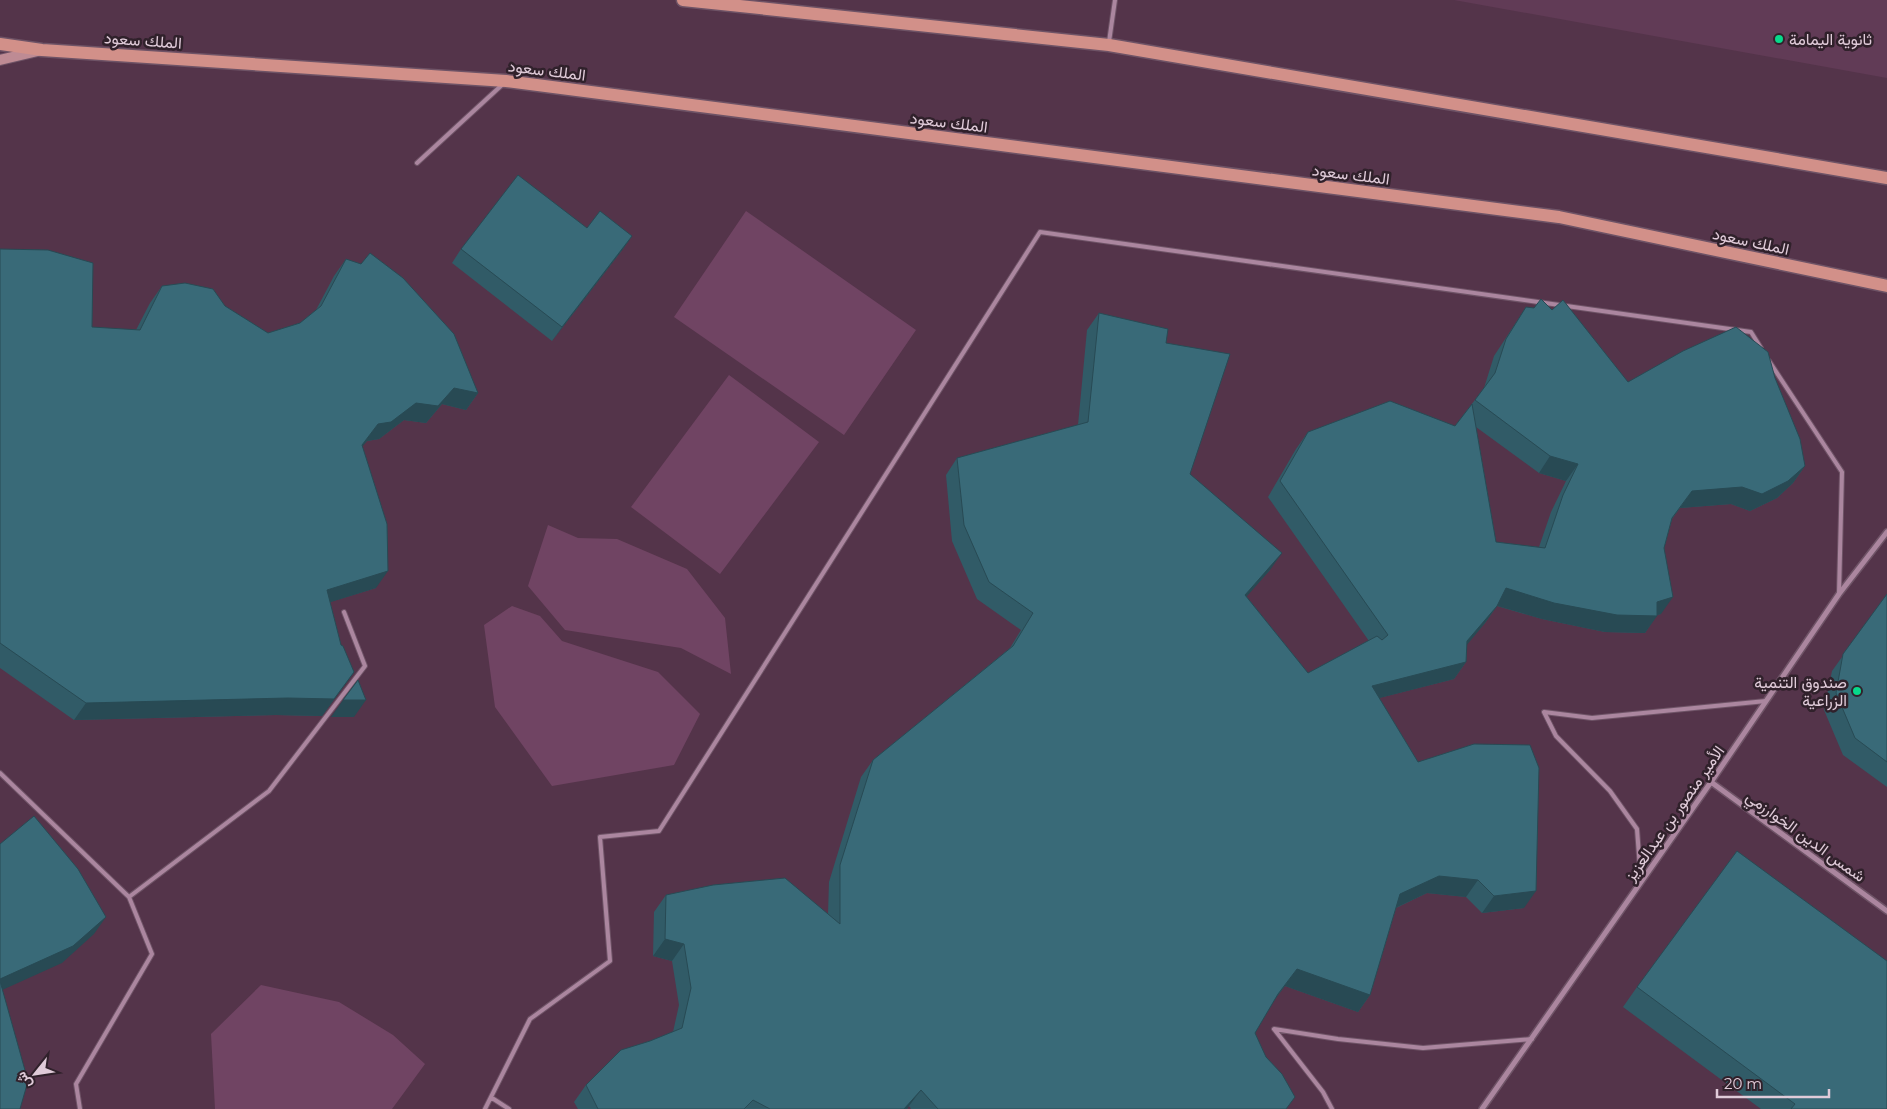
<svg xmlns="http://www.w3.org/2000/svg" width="1887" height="1109" font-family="Montserrat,Vazirmatn,sans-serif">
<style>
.built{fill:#613b56}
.green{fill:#704463}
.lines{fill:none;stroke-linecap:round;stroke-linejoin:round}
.lane-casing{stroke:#6e5366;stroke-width:6}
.street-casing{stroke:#6e5366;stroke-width:8}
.secondary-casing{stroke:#6e5366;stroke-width:12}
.primary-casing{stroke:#6e5366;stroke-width:15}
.lane{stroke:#ab869f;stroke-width:4}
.street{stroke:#ab869f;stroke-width:5}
.secondary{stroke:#be8b94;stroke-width:10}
.primary{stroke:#d29089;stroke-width:12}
.wall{fill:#315b67;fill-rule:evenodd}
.shaded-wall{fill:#284a54}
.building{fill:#396a78;stroke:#284a54}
.poi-dot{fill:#07d98b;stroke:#30212b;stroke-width:2}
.labels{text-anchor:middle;stroke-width:5;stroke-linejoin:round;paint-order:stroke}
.poi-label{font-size:16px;fill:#e0cbd9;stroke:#30212b;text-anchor:start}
.street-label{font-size:16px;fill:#e0cbd9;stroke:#30212b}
</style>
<rect width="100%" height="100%" fill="#54344a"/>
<path class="built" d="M 1454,0 L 1887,0 L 1887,78 Z"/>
<path class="green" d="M 746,211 L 916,330 L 844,435 L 674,317 Z
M 729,375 L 819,442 L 720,574 L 631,507 Z
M 548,525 L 578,538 L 617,539 L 687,569 L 725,618 L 731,674 L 681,648 L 565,630 L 528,586 Z
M 512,606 L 540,616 L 562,641 L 658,672 L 700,714 L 674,765 L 552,786 L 495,707 L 484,625 Z
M 261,985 L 339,1002 L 393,1035 L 425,1064 L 392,1109 L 215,1109 L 211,1034 Z"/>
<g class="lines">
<defs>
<path id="lane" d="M 1109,42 L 1115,0
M 417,163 L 503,84
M 1769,361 L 1842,472 L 1839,594
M 0,773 L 129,897
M 1641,882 L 1637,829 L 1610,791 L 1556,736 L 1544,712 L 1592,718 L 1766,701
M 492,1098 L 509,1109
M 80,1109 L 76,1084 L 152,954 L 129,897 L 269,791 L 365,666 L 344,612
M 485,1109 L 530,1019 L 610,961 L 600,837 L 659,831 L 1040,232 L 1751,332 L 1761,348
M 1332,1109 L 1323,1092 L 1274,1029 L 1338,1039 L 1423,1048 L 1532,1039"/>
<path id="street" d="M 1711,782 L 1887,911
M 1482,1109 L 1711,782 L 1839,594 L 1887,532"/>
<path id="secondary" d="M 0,60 L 38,51"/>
<path id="primary" d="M 683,0 L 1109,45 L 1887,178
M 0,44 L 42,50 L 506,81 L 1559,217 L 1887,286"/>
</defs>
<use href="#lane" class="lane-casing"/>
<use href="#street" class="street-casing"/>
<use href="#secondary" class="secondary-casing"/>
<use href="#primary" class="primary-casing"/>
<use href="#lane" class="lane"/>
<use href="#street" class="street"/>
<use href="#secondary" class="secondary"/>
<use href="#primary" class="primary"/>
</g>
<path class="wall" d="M 587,228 L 632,236 L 623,249 L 552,341 L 452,263 L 461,249 Z
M 0,249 L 92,327 L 136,330 L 150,303 L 162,286 L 225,306 L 268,333 L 300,323 L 316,310 L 334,276 L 346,259 L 478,393 L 466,410 L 442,404 L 426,423 L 404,420 L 379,439 L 367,441 L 362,446 L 376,588 L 330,602 L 341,645 L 354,672 L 322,716 L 276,715 L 74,720 L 0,668 Z
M 1526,307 L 1628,382 L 1775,378 L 1805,466 L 1793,483 L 1777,498 L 1750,511 L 1731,504 L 1680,508 L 1672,519 L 1664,548 L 1661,614 L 1657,615 L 1645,633 L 1605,632 L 1542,619 L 1497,606 L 1485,623 L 1467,644 L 1466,662 L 1454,679 L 1379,698 L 1418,762 L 1524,908 L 1482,913 L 1466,897 L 1427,893 L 1396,908 L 1370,995 L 1358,1012 L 1285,986 L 1275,999 L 1255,1033 L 1286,1109 L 911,1109 L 909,1106 L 907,1109 L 578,1109 L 574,1102 L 586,1085 L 650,1041 L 673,1032 L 679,1005 L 672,961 L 653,956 L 654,912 L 666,895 L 828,914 L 829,882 L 861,777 L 873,760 L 1010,648 L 1021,630 L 977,599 L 952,541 L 946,475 L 957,458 L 1078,425 L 1087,330 L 1099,313 L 1166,343 L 1190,474 L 1270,570 L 1246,596 L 1308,673 L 1369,641 L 1268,497 L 1296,449 L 1308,432 L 1455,426 L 1484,388 L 1494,356 L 1515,324 ZM 1476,427 L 1539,473 L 1566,481 L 1551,512 L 1539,547 L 1496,542 Z
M 1887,594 L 1887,787 L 1843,755 L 1824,710 L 1832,671 Z
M 1637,987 L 1887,1109 L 1761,1109 L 1623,1007 Z"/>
<path class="shaded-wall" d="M 632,236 L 623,249 L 552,341 L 562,327 Z
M 454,388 L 478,393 L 466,410 L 442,404 L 426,423 L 404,420 L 379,439 L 367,441 L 350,462 L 362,445 L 378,424 L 416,403 Z
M 1550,456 L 1578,464 L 1566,481 L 1539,473 Z
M 1805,466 L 1793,483 L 1777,498 L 1750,511 L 1731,504 L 1680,508 L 1692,491 Z
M 1282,553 L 1270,570 L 1233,612 L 1245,595 Z
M 388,571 L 376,588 L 315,607 L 327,590 Z
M 1506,588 L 1657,602 L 1673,597 L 1661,614 L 1654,616 L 1657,616 L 1645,633 L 1605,632 L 1542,619 L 1494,605 Z
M 1497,606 L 1485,623 L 1456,658 L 1467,641 Z
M 1466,662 L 1454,679 L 1360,703 L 1372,686 Z
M 354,672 L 322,716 L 276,715 L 74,720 L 86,703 Z
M 343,700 L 366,700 L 354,717 L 331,717 Z
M 1439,876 L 1478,880 L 1466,897 L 1427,893 L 1389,911 L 1400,894 Z
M 1536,891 L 1524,908 L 1482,913 L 1494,896 Z
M 106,917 L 94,934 L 62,963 L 0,991 L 0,979 Z
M 665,939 L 684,944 L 672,961 L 653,956 Z
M 1297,969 L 1370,995 L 1358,1012 L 1285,986 L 1266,1011 Z
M 921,1090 L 909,1106 L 907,1109 L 904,1109 Z"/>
<path class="building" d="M 518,175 L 587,228 L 600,211 L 632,236 L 562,327 L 461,249 Z
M 0,249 L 48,250 L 93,263 L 92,327 L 140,330 L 162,286 L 185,283 L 213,289 L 225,306 L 268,333 L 300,323 L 321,306 L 346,259 L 361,264 L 370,253 L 403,278 L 454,334 L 478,393 L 454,388 L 438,406 L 416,403 L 391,422 L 378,424 L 362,445 L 387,524 L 388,571 L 327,590 L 341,645 L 343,646 L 354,672 L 334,699 L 288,698 L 86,703 L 0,643 Z
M 1541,299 L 1552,310 L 1563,300 L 1628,382 L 1683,351 L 1736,327 L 1768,352 L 1775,378 L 1800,439 L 1805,466 L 1788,481 L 1762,494 L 1742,487 L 1692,491 L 1672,518 L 1664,548 L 1673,597 L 1657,602 L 1657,616 L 1617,615 L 1554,603 L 1506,588 L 1497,606 L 1467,641 L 1466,662 L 1372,686 L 1418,762 L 1474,744 L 1530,745 L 1539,768 L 1536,891 L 1494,896 L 1478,880 L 1439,876 L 1400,894 L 1370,995 L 1297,969 L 1278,994 L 1255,1033 L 1266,1057 L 1282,1074 L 1295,1097 L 1286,1109 L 938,1109 L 921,1090 L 904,1109 L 770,1109 L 753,1100 L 744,1109 L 598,1109 L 586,1085 L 621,1050 L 650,1041 L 682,1028 L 691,988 L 684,944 L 665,939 L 666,895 L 713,885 L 785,878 L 840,924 L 840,865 L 873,760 L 1013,646 L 1033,613 L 989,582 L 964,525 L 957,458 L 1088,422 L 1099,313 L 1168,329 L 1166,343 L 1230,354 L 1190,474 L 1282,553 L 1245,595 L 1308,673 L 1377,636 L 1382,640 L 1388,635 L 1280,481 L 1308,432 L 1390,401 L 1455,426 L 1472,404 L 1496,542 L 1545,548 L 1563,495 L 1578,464 L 1550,456 L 1475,400 L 1495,373 L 1506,339 L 1526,307 L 1534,308 Z
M 1887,594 L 1887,762 L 1855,738 L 1836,693 L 1843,654 Z
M 358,680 L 366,700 L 343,700 Z
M 34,816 L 78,869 L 106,917 L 73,946 L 0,979 L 0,844 Z
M 1737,851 L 1887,961 L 1887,1109 L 1791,1109 L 1795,1104 L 1637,987 Z
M 0,981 L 28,1081 L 20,1109 L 0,1109 Z"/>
<g class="poi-dot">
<circle cx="1779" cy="39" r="5"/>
<circle cx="1857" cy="691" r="5"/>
</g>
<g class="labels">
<g class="poi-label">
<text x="1789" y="45">ثانوية اليمامة</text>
<text x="1847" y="688" text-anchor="end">صندوق التنمية<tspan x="1847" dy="18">الزراعية</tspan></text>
</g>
<g class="street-label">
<text transform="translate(143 40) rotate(4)" y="6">الملك سعود</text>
<text transform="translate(547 70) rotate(7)" y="6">الملك سعود</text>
<text transform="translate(949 122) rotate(7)" y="6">الملك سعود</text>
<text transform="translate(1351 174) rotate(7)" y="6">الملك سعود</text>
<text transform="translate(1751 241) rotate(12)" y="6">الملك سعود</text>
<text transform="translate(1674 813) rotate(-55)" y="6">الأمير منصور بن عبدالعزيز</text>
<text transform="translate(1806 836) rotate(36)" y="6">شمس الدين الخوارزمي</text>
</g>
</g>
<g transform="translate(35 1074) rotate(240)" stroke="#30212b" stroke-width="4" paint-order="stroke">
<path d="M0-4L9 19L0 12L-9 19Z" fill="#e0cbd9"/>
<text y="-8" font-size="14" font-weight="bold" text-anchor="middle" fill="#e0cbd9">ش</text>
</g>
<path d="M1717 1089v8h112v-8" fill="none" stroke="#e0cbd9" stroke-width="2.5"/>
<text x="1724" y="1089" font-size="15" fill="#e0cbd9" stroke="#30212b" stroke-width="4" paint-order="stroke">20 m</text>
</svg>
